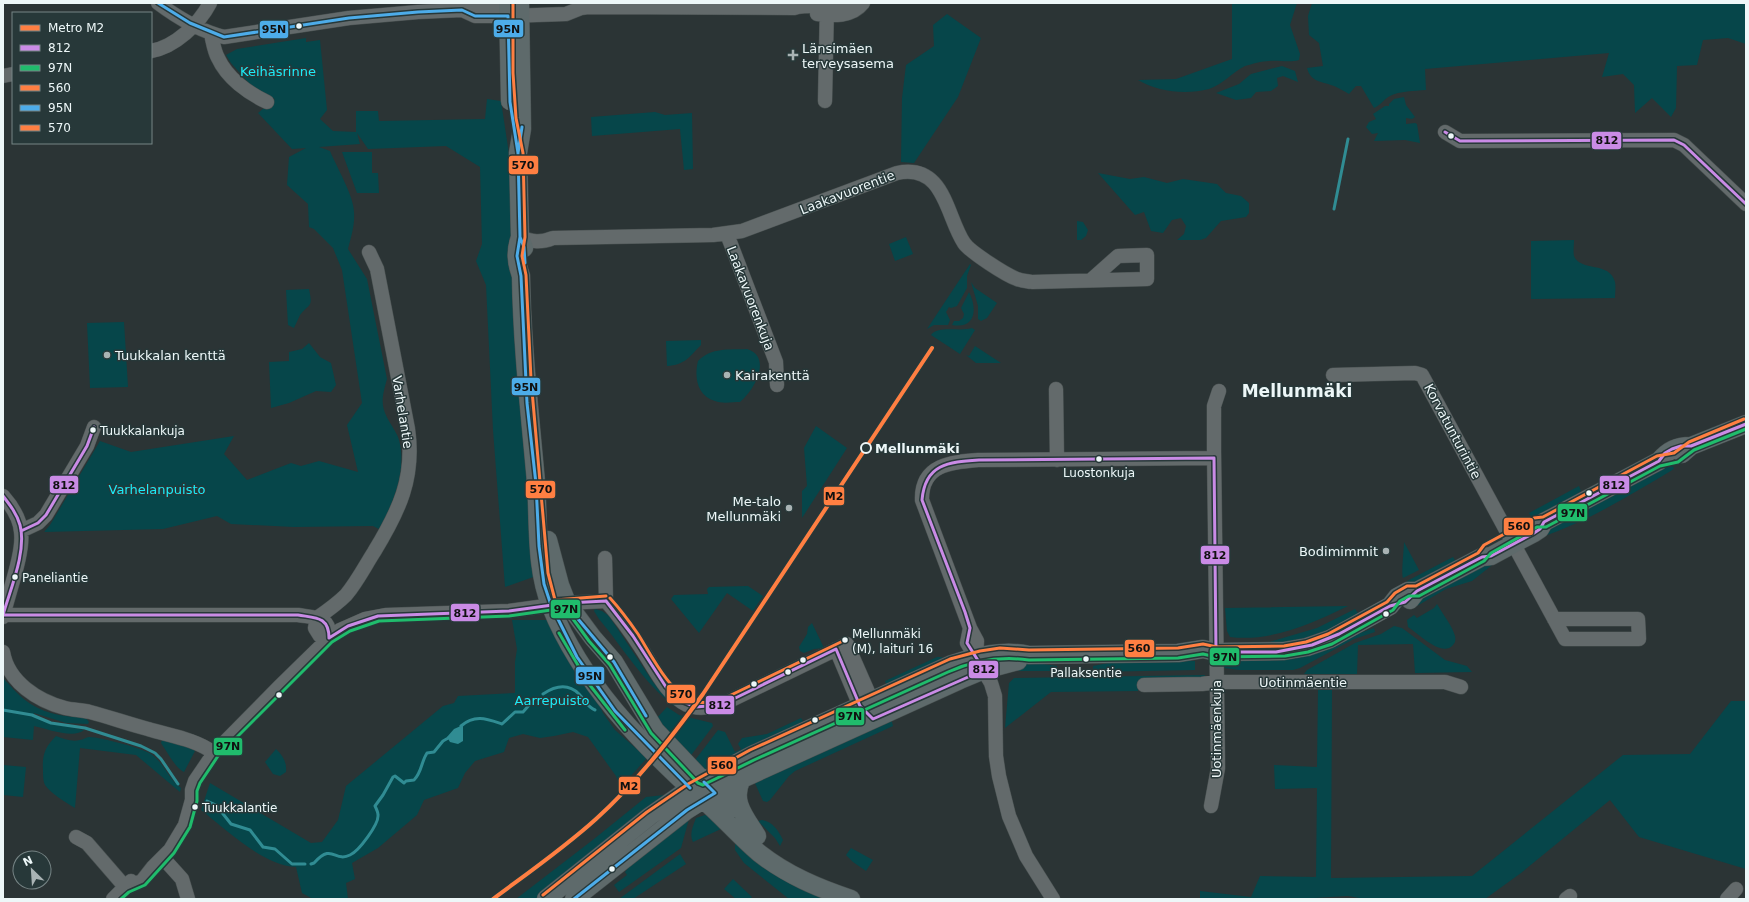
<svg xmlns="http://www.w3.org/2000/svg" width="1749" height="902" font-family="'DejaVu Sans',sans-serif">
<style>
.green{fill:#06464a}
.water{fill:#308c93}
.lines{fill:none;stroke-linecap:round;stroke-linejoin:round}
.stream{stroke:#308c93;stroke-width:3}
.minor-casing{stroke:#485050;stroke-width:15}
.major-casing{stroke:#485050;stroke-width:19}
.minor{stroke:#636a6b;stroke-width:14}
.major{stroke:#5e6a6b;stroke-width:18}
.bus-1-casing{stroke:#273839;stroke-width:6}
.bus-2-casing{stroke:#273839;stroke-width:6}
.bus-3-casing{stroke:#273839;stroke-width:6}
.bus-4-casing{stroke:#273839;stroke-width:6}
.bus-5-casing{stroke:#273839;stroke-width:6}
.bus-1{stroke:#ca8be6;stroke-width:3}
.bus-2{stroke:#20bc6c;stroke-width:3}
.bus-3{stroke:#ff7f42;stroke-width:3}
.bus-4{stroke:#4dace9;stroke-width:3}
.bus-5{stroke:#ff7f42;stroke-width:3}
.metro-1-casing{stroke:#273839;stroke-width:7}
.metro-1{stroke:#ff7f42;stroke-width:4}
.bus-dot{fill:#edf7f8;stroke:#273839;stroke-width:1.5}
.poi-dot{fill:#a9b3b4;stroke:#273839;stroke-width:1.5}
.stop-dot{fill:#273839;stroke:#edf7f8;stroke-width:2}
.labels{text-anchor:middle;stroke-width:3;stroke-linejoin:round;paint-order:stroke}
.bus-label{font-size:12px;fill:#edf7f8;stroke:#273839;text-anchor:start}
.poi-label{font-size:13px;fill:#edf7f8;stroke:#273839;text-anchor:start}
.park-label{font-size:13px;fill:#1cecf8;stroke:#273839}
.street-label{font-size:13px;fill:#edf7f8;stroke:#273839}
.stop-label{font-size:13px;font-weight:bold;fill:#edf7f8;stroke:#273839;text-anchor:start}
.district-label{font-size:17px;font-weight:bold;fill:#edf7f8;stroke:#273839}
.line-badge{stroke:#273839;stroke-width:1.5}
.pale-badge-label{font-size:11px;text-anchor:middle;font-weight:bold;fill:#111}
</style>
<rect width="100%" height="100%" fill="#2b3435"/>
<path class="green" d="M 1232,3 L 1297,3 L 1290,25 L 1300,54 L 1299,60 C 1289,63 1280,60 1269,61 C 1262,61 1252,64 1245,66 C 1233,72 1222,85 1209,89 C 1186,95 1158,92 1138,80 L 1176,79 L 1232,59 Z
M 1312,3 L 1746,3 L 1746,44 L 1728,38 L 1703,40 L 1697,65 L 1677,66 L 1676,108 L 1671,117 L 1652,98 L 1635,113 L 1634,85 L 1623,74 L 1602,77 L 1609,53 L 1425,69 L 1426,90 C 1414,91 1400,91 1390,96 C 1384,99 1381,105 1374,108 L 1361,86 L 1356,86 L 1349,94 C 1344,91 1339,88 1334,86 C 1322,81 1311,83 1307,68 L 1323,66 L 1319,43 L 1309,35 L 1308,16 Z
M 947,14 L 981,38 L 958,97 L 914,163 L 901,162 L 902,98 L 906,65 L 934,46 L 933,25 Z
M 306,38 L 306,42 L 320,40 L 327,110 L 320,119 L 333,131 L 356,132 L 356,111 L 378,111 L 379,121 L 485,119 L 487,99 L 501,101 L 511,167 L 539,575 L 505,587 L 493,430 L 486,285 L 476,261 L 482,244 L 480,167 L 446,146 L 368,149 L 357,133 L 360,144 L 319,147 L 330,151 C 336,166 354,196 354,212 C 355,225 351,237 348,249 L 367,279 L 387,379 C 381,400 380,407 392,426 C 394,430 398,435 399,440 C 407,469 394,503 379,529 L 373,526 L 294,527 L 231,524 L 217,516 L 163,529 L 44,532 L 50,525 L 100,441 L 131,452 L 234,436 L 224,454 L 247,480 L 291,463 L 301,466 L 319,461 L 358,472 L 347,425 L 362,403 L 342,270 L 333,248 L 314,229 L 309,227 L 308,204 L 287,185 L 289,157 L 306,148 L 292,149 L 258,113 L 275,99 L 255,90 L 231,63 L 226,55 L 237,49 Z
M 1282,66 L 1295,71 L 1298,82 L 1283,76 L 1277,78 L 1278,86 L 1271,91 L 1256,92 L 1251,98 L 1236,100 L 1216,93 L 1239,84 L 1251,74 Z
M 1404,97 L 1406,105 L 1415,117 L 1412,119 L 1406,118 L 1406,124 L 1415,123 L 1417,124 L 1420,143 L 1405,140 L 1374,141 L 1378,133 L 1372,134 L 1366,127 L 1369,122 L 1376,119 L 1373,114 L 1385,106 L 1389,106 L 1389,104 L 1394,99 Z
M 655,112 L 665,115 L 692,113 L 693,169 L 684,170 L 680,129 L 592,136 L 591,117 Z
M 342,152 L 372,152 L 372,173 L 378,173 L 379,193 L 357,193 Z
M 1098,173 L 1130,179 L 1144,177 L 1167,183 L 1183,179 L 1217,184 L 1226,193 L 1241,196 L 1249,203 L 1249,213 L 1246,217 L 1221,221 L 1206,238 L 1200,240 L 1177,240 L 1184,234 L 1186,226 L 1181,218 L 1172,220 L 1163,233 L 1151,231 L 1144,212 L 1135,215 Z
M 1077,221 L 1083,222 L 1088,230 L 1086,236 L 1081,240 L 1077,240 Z
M 906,237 L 913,254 L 895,261 L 889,244 Z
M 1574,240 C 1574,245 1573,252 1574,256 C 1580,272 1610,261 1615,282 C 1616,287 1615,293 1615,298 L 1531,299 L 1531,241 Z
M 970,264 L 971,265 L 967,276 L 967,288 L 957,306 L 951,308 L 949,307 L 946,312 L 950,320 L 948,325 L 934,325 L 927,329 Z
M 971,282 L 975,288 L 997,303 L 987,318 L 981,321 L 978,319 L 978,306 Z
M 309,289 C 313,308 310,303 300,315 C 298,319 296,324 294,328 L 288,325 L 286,290 Z
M 969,292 C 978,310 975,329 952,325 L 954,321 L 959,321 L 963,318 L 964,314 L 961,308 Z
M 124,322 L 128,387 L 90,388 L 87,323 Z
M 972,328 L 975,330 L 960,354 L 931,335 C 938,325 960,332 972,328 Z
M 701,340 L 701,345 C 689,357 685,365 667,366 L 666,341 Z
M 309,343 L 320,357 L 331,363 L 336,385 L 331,392 L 316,391 L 289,403 L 271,408 L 269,362 L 289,361 L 289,352 L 302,349 Z
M 975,346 L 1001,363 L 976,363 L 966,355 L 969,356 Z
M 747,349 C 773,357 754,391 740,402 C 733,402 722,404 715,401 C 697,396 694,377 698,361 C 712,347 728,350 747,349 Z
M 816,426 L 847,448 L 802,518 L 802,491 L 807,486 L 804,448 Z
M 1671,462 L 1674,469 C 1632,494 1589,521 1542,537 L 1540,533 Z
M 1579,486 L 1581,491 L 1562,505 L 1533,520 L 1529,513 Z
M 1404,542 L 1419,570 L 1403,578 C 1401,574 1404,549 1404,542 Z
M 1453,557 L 1456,562 L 1421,581 L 1405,584 L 1407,581 Z
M 1492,559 L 1496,562 L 1472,581 L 1446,589 L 1417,606 L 1414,601 Z
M 748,586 L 763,596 L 753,611 L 727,593 L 699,633 L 671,599 L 674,595 L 708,594 L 707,589 L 709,587 Z
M 1437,604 C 1442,613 1453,627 1455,636 C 1456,640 1455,643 1453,645 C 1442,658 1419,634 1408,627 L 1407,620 L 1414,615 L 1417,618 L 1434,608 Z
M 1348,606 C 1311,624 1271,642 1230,637 L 1227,631 L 1225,608 Z
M 595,609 L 602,611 L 609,616 L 653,682 L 676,704 L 674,706 C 643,682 624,649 599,619 L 594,611 Z
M 1355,609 L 1358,613 L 1341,625 L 1296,643 L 1269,642 L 1317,628 Z
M 512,620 L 547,620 L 577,672 L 599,704 L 603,713 L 615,730 L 647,758 L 620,788 L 616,776 L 588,737 L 573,732 L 554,736 L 540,738 L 523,734 L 509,738 L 504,752 L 475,761 L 465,773 L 458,788 L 424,800 L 417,815 L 378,848 L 352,863 L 355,879 L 346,883 L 348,899 L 313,899 L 302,893 L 296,867 C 262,865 227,830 201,810 L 210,783 L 311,843 L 322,842 L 338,820 L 346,786 L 443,706 L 454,703 L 458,696 L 515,693 L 515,662 L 517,649 Z
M 812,623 L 824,648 L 814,649 L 804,653 L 800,651 L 799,647 L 807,634 L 808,627 Z
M 1394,626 L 1402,628 L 1445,660 L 1467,666 L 1472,672 L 1415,673 L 1413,644 L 1358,645 L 1357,674 L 1304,674 L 1307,670 L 1355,643 L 1381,634 Z
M 1374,628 L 1375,632 L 1354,639 L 1300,668 L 1293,670 L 1239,670 L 1224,668 L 1226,663 L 1230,660 L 1349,637 Z
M 937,657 L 942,657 L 945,661 L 887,687 L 885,681 Z
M 1195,661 L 1195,670 L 1093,672 L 1093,666 L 1113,662 Z
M 1037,663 L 1057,666 L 1057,671 L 1014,671 L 1024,664 Z
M 1205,675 L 1204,677 L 1138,682 L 1138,691 L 1051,692 L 1005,728 L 1009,683 L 1014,678 Z
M 3,678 C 10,685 17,694 25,700 C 42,713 64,718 85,717 L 89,722 L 88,724 L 66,723 L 34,713 L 34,717 L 50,723 L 84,730 C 74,739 47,729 34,726 L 33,740 L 3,737 Z
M 1318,690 L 1332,690 L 1331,878 L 1472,876 L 1623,755 L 1690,754 L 1731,701 L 1746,701 L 1746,869 L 1639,837 L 1610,800 L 1521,873 L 1485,899 L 1365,899 L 1348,896 L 1297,899 L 1200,899 L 1200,891 L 1251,897 L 1260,876 L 1316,877 L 1317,788 L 1275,789 L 1274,765 L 1317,767 Z
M 667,707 L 679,715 L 712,723 L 713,726 L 689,758 L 655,720 Z
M 801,718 L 803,721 L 788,731 L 707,769 L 699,769 L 692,764 L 718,730 L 725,732 L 735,752 L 741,749 L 738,744 L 742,738 L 767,734 Z
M 891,718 L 893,726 L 795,771 L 789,776 L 770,800 L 767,802 L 763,801 L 754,781 Z
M 56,736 C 64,739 72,742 80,740 C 83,740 86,737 89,737 C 97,736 145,749 151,754 C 164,763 168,778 181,788 L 180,792 L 136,755 L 80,748 L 75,808 C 67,803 50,793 45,785 C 43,781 43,774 43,770 C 42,755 45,747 56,736 Z
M 162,740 L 192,748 L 195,751 L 184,772 C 176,769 166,750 161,743 Z
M 276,749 C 283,756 287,762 286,772 L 280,776 L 273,774 L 265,762 Z
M 3,765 L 26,767 L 23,797 L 3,795 Z
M 664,795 L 656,803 L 537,899 L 516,899 L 594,839 L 646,797 Z
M 705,815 L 708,815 L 723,828 L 693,842 C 689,834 693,826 696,818 Z
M 689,819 L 681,848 L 619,892 L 614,885 L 627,875 L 625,872 L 635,860 Z
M 762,820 C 773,822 778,830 783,840 L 780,846 L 775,838 L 758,821 Z
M 735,839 L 836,899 L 789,899 L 744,863 L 735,850 Z
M 851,848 L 873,860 L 866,871 L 853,862 L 846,855 Z
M 680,854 L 686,864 L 633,899 L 619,899 Z
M 733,879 L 752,897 L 750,899 L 736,899 L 724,889 Z"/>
<path class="water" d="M 463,725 L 463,741 L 458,744 L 450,742 L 447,737 L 454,729 Z"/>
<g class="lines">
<path class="stream" d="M 1334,209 L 1348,139
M 543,694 C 555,686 568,683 579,694 C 585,700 587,707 595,710
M 3,710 L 32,715 L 51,723 L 85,728 L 141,746 L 155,753 L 161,759 L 178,784
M 461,726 C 475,714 487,719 502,724 L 515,712 L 523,712 L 531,703
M 207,801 L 216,805 L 231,824 L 250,830 L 263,847 L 275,849 L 292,864 L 305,864
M 311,864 L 314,863 C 333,842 334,863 350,855 C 359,851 379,824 378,815 C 378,812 376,808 375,806 L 383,795 L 393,777 L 395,776 L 404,783 L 406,781 L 414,780 C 422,772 421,762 427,753 L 434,752 L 443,741 L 450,737"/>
<defs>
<path id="minor" d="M 158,3 C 178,18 200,31 224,37 L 349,18 L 418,12 L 462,10 L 475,5 L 517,3
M 462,10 L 475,16 L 508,16 L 566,14 L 581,8 L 588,7 L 794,8 C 811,3 830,9 846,3
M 817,14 C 833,16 852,17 863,3
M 211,34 C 213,42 214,51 218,58 C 227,78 248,93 267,102
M 151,51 C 175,47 199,24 210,3
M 3,76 L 13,74
M 825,101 L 827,5
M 1445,132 L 1460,141 L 1674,140 L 1684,145 L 1746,204
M 727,234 L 776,362 L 777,385
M 520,237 C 532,242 541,243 553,238 L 713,235 L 742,231 L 897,173 C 945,163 946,216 964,243 C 970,252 1006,275 1017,279 C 1022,281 1027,281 1032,282 L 1147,279 L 1147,255 L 1118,256 L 1091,280
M 1333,375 L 1415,373 L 1422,375 L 1565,639 L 1639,639 L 1638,619 L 1554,619
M 1056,389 L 1057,460
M 3,496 C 11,505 20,519 21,532 C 24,553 8,594 3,617
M 21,531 L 38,523 L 46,515 L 87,446 L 94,427
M 605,558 L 606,601
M 606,601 C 619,616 630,631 641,648 C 654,667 665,694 687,705 C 698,710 709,707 721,705 L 847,644 L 872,701 L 872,711
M 3,615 L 298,615 C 315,618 331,616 329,638
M 317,618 C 327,611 337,604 346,595 C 357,582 365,566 374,552 C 399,511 415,478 408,429 L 377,269 L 369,252
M 317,618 L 315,628 L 320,636 L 329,638
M 970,628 L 967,643 L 991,683 L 995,696 L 996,756 L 999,776 L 1009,816 L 1026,856 L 1053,899
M 836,649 L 860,706 L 867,713
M 3,652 C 8,682 38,701 65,708 C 73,710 82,710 90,712 C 109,717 129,724 148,729 C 171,736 195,739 214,753
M 976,657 L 977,641 L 970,628 L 922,500 C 921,464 952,462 979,460 L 1214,458
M 1144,685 L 1202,684 L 1216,682 L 1445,682 L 1461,687
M 1211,806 L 1218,768 L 1214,450 L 1214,406 L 1219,391
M 76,837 L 87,843 L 126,888
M 163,858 L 182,879 L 188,899
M 126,888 L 142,881 L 153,867 L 170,850 L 185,825 L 192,800 L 192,790 L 195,781 L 214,753 L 279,687 L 329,638 L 340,630 L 365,619 L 386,615 L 509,611 L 567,603 L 606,601
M 113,899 L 131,881
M 1566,899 L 1570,896
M 1727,899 L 1736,889"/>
<path id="major" d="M 508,3 L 510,101
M 520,3 L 522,129 L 518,153 L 520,237 L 524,248
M 520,237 C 515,251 516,262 521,276 C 522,345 530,414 536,482 C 539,524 535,567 551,607 C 582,683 641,744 701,798 C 721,815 739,836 759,853 C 787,875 818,888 851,899
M 1682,454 L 1691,446 L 1746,424
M 548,540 L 560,585 L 567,603 L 593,638 L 614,662 L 655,730 L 730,809
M 1410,600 L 1417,591 L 1482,557 L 1491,556 L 1534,533 L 1540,529 L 1544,522 L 1659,461 C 1668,450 1677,446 1691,446
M 742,779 C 730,801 746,818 757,836
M 546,899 L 650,816 L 690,788 L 752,755 L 952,664 C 978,656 1003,649 1029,655 L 1178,653 L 1203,649 L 1216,652 L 1284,651 L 1307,647 L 1330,639 L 1390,606 L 1397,597 L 1408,591 L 1417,591
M 574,899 L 687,810 L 703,800 L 742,779 L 960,680 L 984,670 L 1018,661"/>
</defs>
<use href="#minor" class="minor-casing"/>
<use href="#major" class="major-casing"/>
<use href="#minor" class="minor"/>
<use href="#major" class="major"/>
<defs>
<path id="bus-1" d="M 1445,132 L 1460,141 L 1674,140 L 1684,145 L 1746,204
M 1214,458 L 1216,652
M 3,496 C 10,505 17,514 20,525 C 27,551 10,590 3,615
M 21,531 L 38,523 L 46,515 L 87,446 L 94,427
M 606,601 L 633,636 L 666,687 L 679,700 L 695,707 L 721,705 L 836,649 L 860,706 L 873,719 L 984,670 L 967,643 L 970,628 L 965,612 L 922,500 C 925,464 948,462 979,460 L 1214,458
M 3,615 L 298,615 C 315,618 329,616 329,638
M 329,638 L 348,626 L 378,616 L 509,611 L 567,603 L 606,601
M 1216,652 L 1276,652 L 1312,645 L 1339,634 L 1390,606 L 1405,602 L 1417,591 L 1482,557 L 1491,556 L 1534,533 L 1540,529 L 1544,522 L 1659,461 L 1665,453 L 1672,449 L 1681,446 L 1691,446 L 1746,424"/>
<path id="bus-2" d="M 559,633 L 589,684 L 625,730
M 121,899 L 129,892 L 145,885 L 174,853 L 190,827 L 197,801 L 197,791 L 200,783 L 218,756 L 332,642 L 350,631 L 379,621 L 509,616 L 565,608 L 589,641 L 610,665 L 651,733 L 698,783 L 703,785 L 754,760 L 948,672 C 975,660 1000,656 1029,660 L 1178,658 L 1203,654 L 1216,657 L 1285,656 L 1308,652 L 1332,644 L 1393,610 L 1400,601 L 1409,596 L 1419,596 L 1484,561 L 1491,553 L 1537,527 L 1546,527 L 1660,466 L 1678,462 L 1694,450 L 1746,429"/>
<path id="bus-3" d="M 543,895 L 647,812 L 688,784 L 750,750 L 950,659 L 980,651 L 1000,648 L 1029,650 L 1178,648 L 1203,644 L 1217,647 L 1284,646 L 1306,642 L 1328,634 L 1387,602 L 1395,593 L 1407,586 L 1416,586 L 1478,553 L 1484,545 L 1534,518 L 1543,517 L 1657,456 L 1674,453 L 1689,442 L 1744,419"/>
<path id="bus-4" d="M 158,3 L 190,23 L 224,37 L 349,18 L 418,12 L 462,10 L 475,16 L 508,16 L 510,102 L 518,153
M 522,127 L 518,153 L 520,237 L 524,247 L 525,263
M 520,237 L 517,256 L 521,276 L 527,403 L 536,484 L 539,546 L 544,584 L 551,605 L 577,657 L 615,711 L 690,788
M 578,619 L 614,662 L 646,716
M 574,899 L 687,810 L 715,793 L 704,782"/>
<path id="bus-5" d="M 513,3 L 513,73 L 516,118 L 523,153 L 525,237 L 522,256 L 526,275 L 531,379 L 548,573 L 555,600 L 606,596
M 610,598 C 620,609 629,621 638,634 C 650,653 671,695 693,701 C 705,705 718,700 729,696 L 845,640"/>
</defs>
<use href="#bus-1" class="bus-1-casing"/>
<use href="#bus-2" class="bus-2-casing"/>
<use href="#bus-3" class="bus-3-casing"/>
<use href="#bus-4" class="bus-4-casing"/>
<use href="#bus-5" class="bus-5-casing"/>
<use href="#bus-1" class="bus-1"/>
<use href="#bus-2" class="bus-2"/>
<use href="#bus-3" class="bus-3"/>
<use href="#bus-4" class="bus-4"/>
<use href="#bus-5" class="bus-5"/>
<defs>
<path id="metro-1" d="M 493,899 C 528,873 564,848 596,819 C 637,782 671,738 703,694 L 932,348"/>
</defs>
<use href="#metro-1" class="metro-1-casing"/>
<use href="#metro-1" class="metro-1"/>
</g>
<g class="bus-dot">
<circle cx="299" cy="26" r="3.5"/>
<circle cx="1451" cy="136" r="3.5"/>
<circle cx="93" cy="430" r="3.5"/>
<circle cx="1099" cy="459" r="3.5"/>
<circle cx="1589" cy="493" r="3.5"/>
<circle cx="15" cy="577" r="3.5"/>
<circle cx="1386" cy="614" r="3.5"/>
<circle cx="845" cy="640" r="3.5"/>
<circle cx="610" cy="657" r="3.5"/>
<circle cx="1086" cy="659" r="3.5"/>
<circle cx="803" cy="660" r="3.5"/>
<circle cx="788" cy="672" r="3.5"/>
<circle cx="754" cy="684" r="3.5"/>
<circle cx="279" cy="695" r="3.5"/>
<circle cx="815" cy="720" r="3.5"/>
<circle cx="195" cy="807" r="3.5"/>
<circle cx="612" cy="869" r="3.5"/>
</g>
<g class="poi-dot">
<path d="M791 49h4v4h4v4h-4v4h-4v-4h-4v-4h4z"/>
<circle cx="107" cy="355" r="4"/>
<circle cx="727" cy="375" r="4"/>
<circle cx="789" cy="508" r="4"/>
<circle cx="1386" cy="551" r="4"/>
</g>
<circle class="stop-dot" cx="866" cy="448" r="5"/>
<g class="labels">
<g class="bus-label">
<text x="100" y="435">Tuukkalankuja</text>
<text x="1099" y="477" text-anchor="middle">Luostonkuja</text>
<text x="22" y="582">Paneliantie</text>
<text x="852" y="638">Mellunmäki<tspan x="852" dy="15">(M), laituri 16</tspan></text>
<text x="1086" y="677" text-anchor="middle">Pallaksentie</text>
<text x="202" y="812">Tuukkalantie</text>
</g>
<g class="poi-label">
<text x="802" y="53">Länsimäen<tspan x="802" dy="15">terveysasema</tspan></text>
<text x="115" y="360">Tuukkalan kenttä</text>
<text x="735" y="380">Kairakenttä</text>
<text x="781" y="506" text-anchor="end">Me-talo<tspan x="781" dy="15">Mellunmäki</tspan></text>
<text x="1378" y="556" text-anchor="end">Bodimimmit</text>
</g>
<g class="park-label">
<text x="278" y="76">Keihäsrinne</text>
<text x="157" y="494">Varhelanpuisto</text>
<text x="552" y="705">Aarrepuisto</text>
</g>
<g class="street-label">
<text transform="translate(847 192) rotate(-21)" y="5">Laakavuorentie</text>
<text transform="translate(751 298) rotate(69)" y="5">Laakavuorenkuja</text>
<text transform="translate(403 412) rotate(81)" y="5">Varhelantie</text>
<text transform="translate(1453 431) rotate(62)" y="5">Korvatunturintie</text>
<text x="1303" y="687">Uotinmäentie</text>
<text transform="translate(1216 729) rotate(-90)" y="5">Uotinmäenkuja</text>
</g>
<g class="stop-label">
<text x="875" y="453">Mellunmäki</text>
</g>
<g class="district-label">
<text x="1297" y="397">Mellunmäki</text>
</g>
</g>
<g class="line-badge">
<rect x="493" y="19" width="31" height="19" rx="4" fill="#4dace9"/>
<rect x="259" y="20" width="30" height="19" rx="4" fill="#4dace9"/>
<rect x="1591" y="131" width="31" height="19" rx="4" fill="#ca8be6"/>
<rect x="508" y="155" width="31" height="20" rx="4" fill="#ff7f42"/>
<rect x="511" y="377" width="30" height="19" rx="4" fill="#4dace9"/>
<rect x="1599" y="475" width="31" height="19" rx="4" fill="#ca8be6"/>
<rect x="49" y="475" width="30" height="19" rx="4" fill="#ca8be6"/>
<rect x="525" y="480" width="31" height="19" rx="4" fill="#ff7f42"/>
<rect x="823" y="486" width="22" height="20" rx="4" fill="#ff7f42"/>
<rect x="1557" y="503" width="31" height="19" rx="4" fill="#20bc6c"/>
<rect x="1503" y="517" width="31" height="19" rx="4" fill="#ff7f42"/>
<rect x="1200" y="545" width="30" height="20" rx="4" fill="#ca8be6"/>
<rect x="550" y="599" width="31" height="20" rx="4" fill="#20bc6c"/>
<rect x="450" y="603" width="30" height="19" rx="4" fill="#ca8be6"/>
<rect x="1124" y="639" width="31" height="19" rx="4" fill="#ff7f42"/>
<rect x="1209" y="647" width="31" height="19" rx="4" fill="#20bc6c"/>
<rect x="968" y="660" width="31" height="19" rx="4" fill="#ca8be6"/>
<rect x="575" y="666" width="30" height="19" rx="4" fill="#4dace9"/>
<rect x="666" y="684" width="30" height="20" rx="4" fill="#ff7f42"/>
<rect x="705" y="695" width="30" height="20" rx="4" fill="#ca8be6"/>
<rect x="835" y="707" width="30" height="19" rx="4" fill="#20bc6c"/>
<rect x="213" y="737" width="30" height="19" rx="4" fill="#20bc6c"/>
<rect x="707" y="756" width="30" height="19" rx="4" fill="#ff7f42"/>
<rect x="618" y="776" width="23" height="19" rx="4" fill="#ff7f42"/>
</g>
<g class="pale-badge-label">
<text x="508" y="33">95N</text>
<text x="274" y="33">95N</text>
<text x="1607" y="144">812</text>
<text x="523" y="169">570</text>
<text x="526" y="391">95N</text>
<text x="1614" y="489">812</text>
<text x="64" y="489">812</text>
<text x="541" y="493">570</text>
<text x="834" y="500">M2</text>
<text x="1573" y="517">97N</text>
<text x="1519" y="530">560</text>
<text x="1215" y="559">812</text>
<text x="566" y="613">97N</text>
<text x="465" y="617">812</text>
<text x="1139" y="652">560</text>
<text x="1225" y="661">97N</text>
<text x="984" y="673">812</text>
<text x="590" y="680">95N</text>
<text x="681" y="698">570</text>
<text x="720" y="709">812</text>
<text x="850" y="720">97N</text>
<text x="228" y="750">97N</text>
<text x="722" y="769">560</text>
<text x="629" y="790">M2</text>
</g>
<rect width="1749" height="902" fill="none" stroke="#edf7f8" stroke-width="8"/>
<rect x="12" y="12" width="140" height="132" fill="#273839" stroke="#768485"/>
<rect x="20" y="25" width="20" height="6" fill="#ff7f42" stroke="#768485"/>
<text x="48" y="32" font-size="12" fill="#edf7f8">Metro M2</text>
<rect x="20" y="45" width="20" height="6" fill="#ca8be6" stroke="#768485"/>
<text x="48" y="52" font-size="12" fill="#edf7f8">812</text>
<rect x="20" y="65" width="20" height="6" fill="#20bc6c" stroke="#768485"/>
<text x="48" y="72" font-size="12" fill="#edf7f8">97N</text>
<rect x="20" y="85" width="20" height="6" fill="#ff7f42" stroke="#768485"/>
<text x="48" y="92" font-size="12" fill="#edf7f8">560</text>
<rect x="20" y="105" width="20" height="6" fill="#4dace9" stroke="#768485"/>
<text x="48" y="112" font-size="12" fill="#edf7f8">95N</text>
<rect x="20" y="125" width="20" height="6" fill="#ff7f42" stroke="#768485"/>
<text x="48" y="132" font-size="12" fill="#edf7f8">570</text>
<g transform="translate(32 870) rotate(335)"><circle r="19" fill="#273839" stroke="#768485"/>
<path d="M0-3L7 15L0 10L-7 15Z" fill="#a9b3b4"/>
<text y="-6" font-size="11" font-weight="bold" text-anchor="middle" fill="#edf7f8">N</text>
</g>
</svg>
